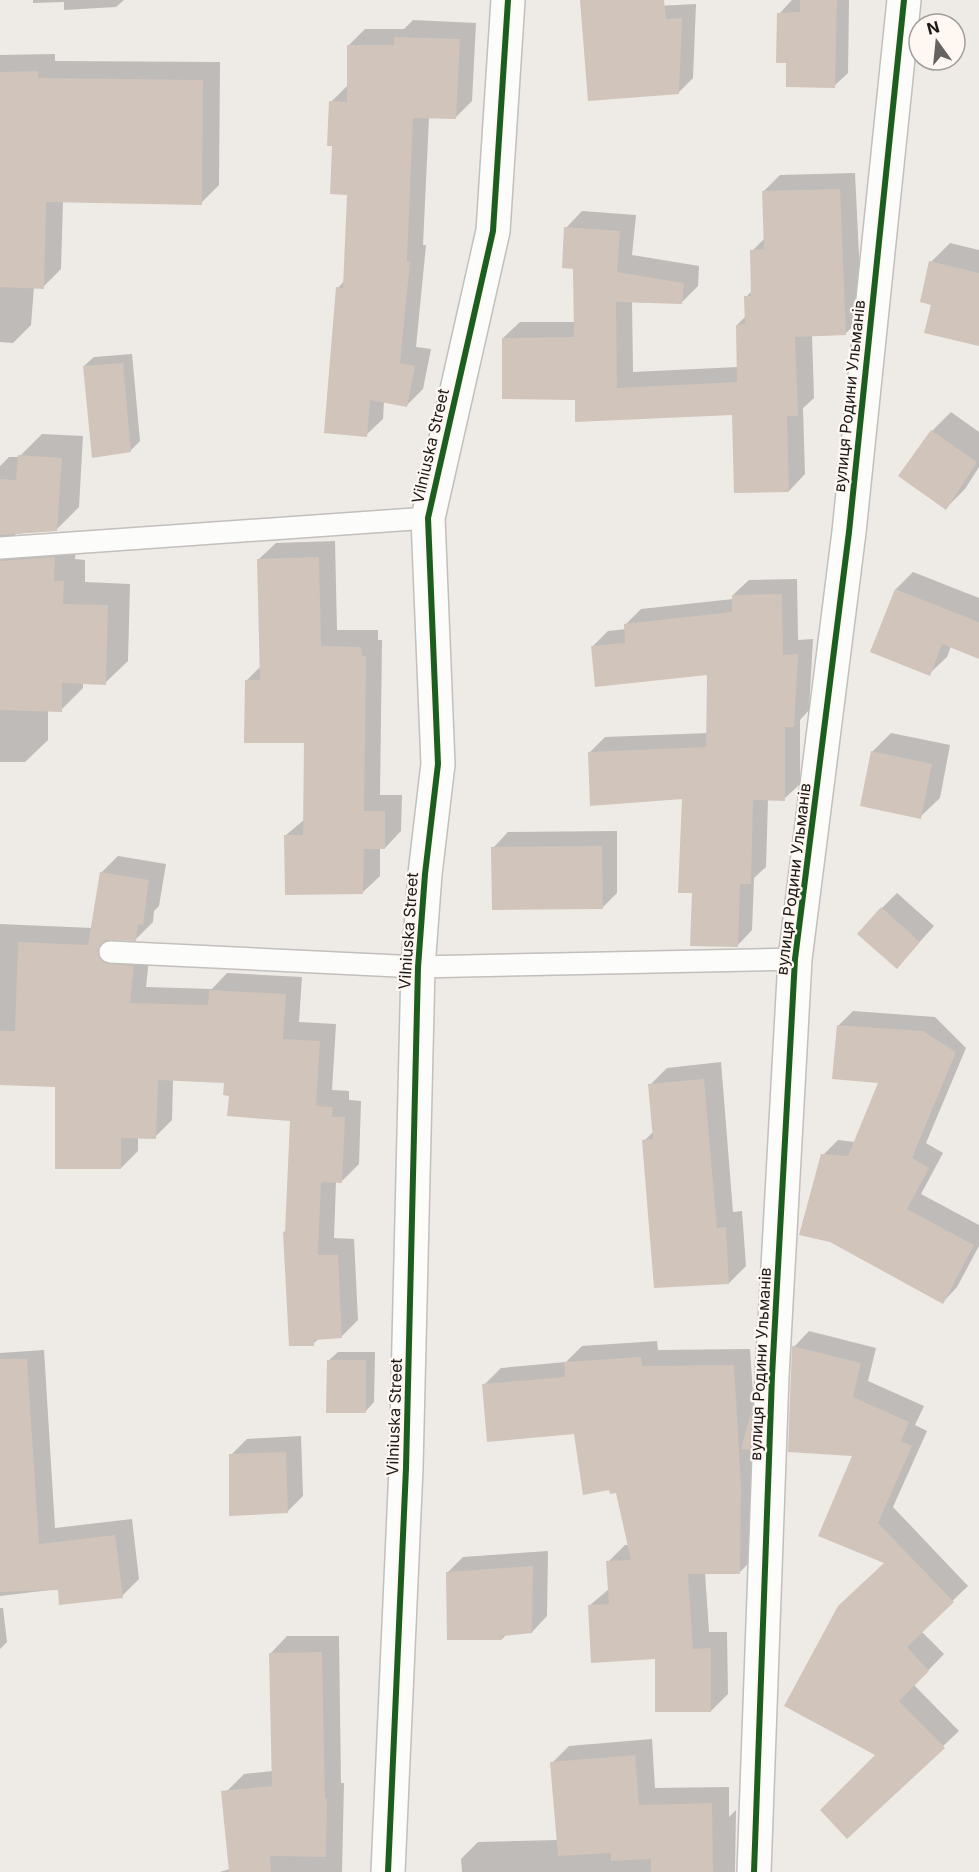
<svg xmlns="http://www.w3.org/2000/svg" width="979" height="1872" font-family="Inter,sans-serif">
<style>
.shadow{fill:#0003}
.building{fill:#d1c4bb}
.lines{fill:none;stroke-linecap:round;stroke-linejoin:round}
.lane-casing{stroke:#c2bfbc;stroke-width:24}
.street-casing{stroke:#c2bfbc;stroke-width:36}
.lane{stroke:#fcfcfb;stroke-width:21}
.street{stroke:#fcfcfb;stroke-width:33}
.cycleway-casing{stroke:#fef7f2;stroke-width:10}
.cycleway{stroke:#1b5e20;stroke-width:6}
.labels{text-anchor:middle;stroke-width:4.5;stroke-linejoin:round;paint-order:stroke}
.street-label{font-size:16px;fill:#1c1917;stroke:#fef7f2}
</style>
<rect width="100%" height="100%" fill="#eeeae6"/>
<path class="shadow" d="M 33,0 L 124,0 L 116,7 L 64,10 L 64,2 L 33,3 Z
M 792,0 L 849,0 L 848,73 L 834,86 L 787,61 L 779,14 Z
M 696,4 L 693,78 L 678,93 L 598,9 Z
M 413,20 L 476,23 L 472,101 L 455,118 L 429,117 L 423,245 L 426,245 L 416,347 L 431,349 L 423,389 L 406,406 L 384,401 L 383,419 L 366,435 L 338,288 L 344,281 L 349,194 L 333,144 L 331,102 L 349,84 L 348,46 L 365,29 L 404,29 Z
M 55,54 L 55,61 L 220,62 L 219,185 L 201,203 L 63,201 L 61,269 L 43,287 L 34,287 L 31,325 L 13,343 L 0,342 L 0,55 Z
M 855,173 L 862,317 L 846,333 L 812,335 L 814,398 L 803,408 L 805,474 L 789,491 L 733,414 L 576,398 L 503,338 L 520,322 L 575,322 L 574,268 L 566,228 L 582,211 L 636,215 L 632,255 L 699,266 L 698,286 L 681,303 L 632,301 L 633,372 L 738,367 L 737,325 L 746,316 L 746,297 L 753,290 L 752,251 L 765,238 L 763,192 L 780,175 Z
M 950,243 L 979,250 L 979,344 L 932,304 L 931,262 Z
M 132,354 L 140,441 L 130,451 L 84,366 L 94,357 Z
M 951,412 L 979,432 L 979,467 L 965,489 L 946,508 L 932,431 Z
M 42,434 L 83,436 L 79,507 L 56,530 L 14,534 L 24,539 L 77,535 L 75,559 L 85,560 L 85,582 L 130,584 L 128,661 L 105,683 L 83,682 L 83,688 L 61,710 L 48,710 L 48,740 L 25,762 L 0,762 L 0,466 L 9,457 L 19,457 Z
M 335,541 L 337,630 L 378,630 L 378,640 L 382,640 L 380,795 L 402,795 L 401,831 L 385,848 L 380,848 L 380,876 L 363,892 L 286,835 L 305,819 L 306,742 L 247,680 L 262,665 L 259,559 L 276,543 Z
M 913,572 L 979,598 L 979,648 L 951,646 L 947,657 L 929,674 L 896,589 Z
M 797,579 L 798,640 L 813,639 L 809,710 L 800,720 L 800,784 L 784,799 L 768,799 L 766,867 L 754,878 L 752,930 L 737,946 L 693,892 L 683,797 L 590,752 L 605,737 L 708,733 L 709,673 L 592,647 L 608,631 L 626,629 L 625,625 L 641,609 L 733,599 L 733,595 L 749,580 Z
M 891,733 L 950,745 L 940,798 L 920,817 L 872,752 Z
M 617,831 L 617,893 L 602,908 L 493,848 L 508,832 Z
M 118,856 L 166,864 L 159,906 L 154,911 L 153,922 L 136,939 L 117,939 L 120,947 L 150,949 L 146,987 L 212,989 L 227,973 L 302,977 L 299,1022 L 336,1024 L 332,1090 L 349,1091 L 349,1100 L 361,1101 L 359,1164 L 342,1181 L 336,1181 L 334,1238 L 354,1239 L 358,1320 L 341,1337 L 319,1338 L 313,1344 L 284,1232 L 286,1230 L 291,1120 L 230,1094 L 226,1082 L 173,1079 L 172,1120 L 155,1137 L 138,1137 L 138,1151 L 121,1168 L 57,1085 L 0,1084 L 0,924 L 92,928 L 101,873 Z
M 897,893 L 934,926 L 897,967 L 882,908 Z
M 853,1011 L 935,1017 L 966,1048 L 926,1143 L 943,1153 L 921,1194 L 979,1225 L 979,1246 L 957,1287 L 943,1302 L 823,1155 L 838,1140 L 855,1142 L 880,1081 L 838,1026 Z
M 721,1062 L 733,1212 L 742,1211 L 746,1266 L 729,1283 L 644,1141 L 654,1131 L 650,1085 L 667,1068 Z
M 809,1331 L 876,1348 L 868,1381 L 924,1406 L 915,1425 L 927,1431 L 893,1507 L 968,1586 L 921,1631 L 944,1654 L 914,1685 L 959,1731 L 847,1837 L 877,1755 L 887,1562 L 854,1455 L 794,1347 Z
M 657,1341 L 658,1350 L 750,1349 L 754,1410 L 761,1403 L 757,1555 L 740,1572 L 705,1572 L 709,1632 L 727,1632 L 728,1694 L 711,1711 L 656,1657 L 589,1606 L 609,1589 L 608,1562 L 625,1545 L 630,1545 L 618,1491 L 575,1433 L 484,1385 L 501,1368 L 566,1362 L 582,1346 Z
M 44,1350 L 55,1528 L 132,1519 L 139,1579 L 122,1596 L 59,1589 L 0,1596 L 0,1353 Z
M 338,1352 L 375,1352 L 374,1402 L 365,1412 L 328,1361 Z
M 301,1436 L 303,1496 L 287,1512 L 231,1455 L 247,1439 Z
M 548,1551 L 547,1616 L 532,1632 L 507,1634 L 502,1639 L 448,1572 L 463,1557 Z
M 0,1608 L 3,1608 L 7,1642 L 0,1649 Z
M 287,1636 L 339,1636 L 341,1783 L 344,1783 L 342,1872 L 220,1872 L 233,1868 L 227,1791 L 244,1774 L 273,1771 L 271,1653 Z
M 652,1739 L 655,1788 L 729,1787 L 729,1817 L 736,1810 L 735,1872 L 462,1872 L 461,1859 L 478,1842 L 558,1840 L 552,1763 L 569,1746 Z"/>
<path class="building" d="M 580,0 L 664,0 L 666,19 L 682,18 L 679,94 L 588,101 Z
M 800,0 L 837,0 L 835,88 L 786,87 L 786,63 L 776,63 L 777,13 L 800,12 Z
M 394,37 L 460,39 L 456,119 L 413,118 L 407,261 L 410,262 L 400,363 L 415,366 L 407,407 L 370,400 L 367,437 L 324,433 L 336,287 L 343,288 L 347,195 L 330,194 L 332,146 L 327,146 L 329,101 L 347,102 L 347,45 L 394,45 Z
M 38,71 L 38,78 L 203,80 L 202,205 L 46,202 L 44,289 L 0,287 L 0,72 Z
M 840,189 L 846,335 L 795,337 L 798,416 L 787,416 L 789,492 L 734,493 L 732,415 L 575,422 L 575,400 L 502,399 L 502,338 L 574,337 L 573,269 L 562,268 L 564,227 L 620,231 L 617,272 L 684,283 L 682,304 L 616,302 L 617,388 L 737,382 L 736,325 L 745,324 L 744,296 L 751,296 L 750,250 L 764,249 L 762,191 Z
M 929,261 L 979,273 L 979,346 L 924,333 L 931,305 L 920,302 Z
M 123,363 L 131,452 L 92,458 L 83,366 Z
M 931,430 L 977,462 L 946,510 L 898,476 Z
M 18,455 L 62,458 L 57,531 L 0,535 L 0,479 L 16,480 Z
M 55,557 L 54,581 L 64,581 L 63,604 L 108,605 L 106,685 L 62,683 L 62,712 L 0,710 L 0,561 Z
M 319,557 L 321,646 L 361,647 L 362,656 L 366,656 L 364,811 L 385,811 L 385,849 L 364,849 L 363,894 L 285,895 L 284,835 L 303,835 L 304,743 L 244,743 L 245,680 L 260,680 L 257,559 Z
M 895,589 L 979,622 L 979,659 L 942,644 L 930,676 L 870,652 Z
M 782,594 L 783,655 L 798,654 L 794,727 L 785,727 L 785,801 L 753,800 L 751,884 L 740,884 L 738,947 L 690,946 L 692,893 L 678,893 L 682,799 L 590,806 L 588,752 L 706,747 L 707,675 L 595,687 L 591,646 L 625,643 L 624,624 L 732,612 L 732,595 Z
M 871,751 L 932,764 L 921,819 L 860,806 Z
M 602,846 L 603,909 L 492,910 L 491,847 Z
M 100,872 L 149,880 L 143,925 L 138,924 L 136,941 L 105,940 L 97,951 L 104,963 L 134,966 L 130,1003 L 208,1005 L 209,990 L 286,994 L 283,1039 L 320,1041 L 316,1106 L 333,1107 L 332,1117 L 345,1117 L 342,1183 L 321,1182 L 318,1255 L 338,1255 L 342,1338 L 314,1340 L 314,1346 L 289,1346 L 283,1232 L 285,1232 L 290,1121 L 227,1116 L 229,1096 L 223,1095 L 224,1083 L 158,1080 L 156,1139 L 121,1138 L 121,1169 L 55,1169 L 55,1087 L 0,1085 L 0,1031 L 15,1031 L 18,942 L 88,945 Z
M 881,907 L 920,942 L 897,969 L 857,934 Z
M 837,1025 L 923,1031 L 956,1052 L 912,1158 L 929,1168 L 907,1209 L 974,1245 L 943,1304 L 830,1242 L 799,1235 L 821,1154 L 848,1156 L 878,1083 L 832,1079 Z
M 704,1079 L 717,1228 L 726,1227 L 729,1284 L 654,1288 L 642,1140 L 653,1139 L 648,1084 Z
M 792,1346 L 861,1363 L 853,1397 L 909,1422 L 901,1441 L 912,1446 L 878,1523 L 954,1602 L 907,1647 L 929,1671 L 899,1701 L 945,1748 L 847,1839 L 820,1810 L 875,1755 L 784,1706 L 838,1606 L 884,1563 L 818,1536 L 852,1456 L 788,1452 Z
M 641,1357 L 642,1366 L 734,1365 L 741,1487 L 740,1574 L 688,1574 L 693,1649 L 711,1648 L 711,1712 L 655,1712 L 655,1659 L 591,1663 L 588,1605 L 609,1604 L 606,1561 L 631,1560 L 616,1493 L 610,1494 L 609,1490 L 583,1495 L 574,1434 L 487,1442 L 482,1384 L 565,1377 L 564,1362 Z
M 0,1359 L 27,1359 L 39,1544 L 115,1535 L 123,1598 L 59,1605 L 58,1590 L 0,1592 Z
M 327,1360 L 366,1360 L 366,1413 L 326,1413 Z
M 752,1409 L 751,1450 L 741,1449 Z
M 286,1452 L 288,1513 L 229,1516 L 229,1454 Z
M 533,1566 L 532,1633 L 502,1636 L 502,1640 L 447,1640 L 446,1572 Z
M 322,1652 L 325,1799 L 327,1799 L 326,1857 L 270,1856 L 271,1872 L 229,1872 L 221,1791 L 272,1786 L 269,1653 Z
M 635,1755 L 639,1805 L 712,1803 L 713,1872 L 651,1872 L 651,1859 L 611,1861 L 611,1853 L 558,1856 L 550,1762 Z"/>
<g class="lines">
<defs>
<path id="lane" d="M 0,548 L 428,518
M 110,952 L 418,967 L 795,959"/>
<path id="street" d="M 388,1872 L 406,1468 L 418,967 L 425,874 L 438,764 L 428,518 L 493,231 L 508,0
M 754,1872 L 772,1376 L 795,959 L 849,532 L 904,0"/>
</defs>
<use href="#lane" class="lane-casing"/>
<use href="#street" class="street-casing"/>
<use href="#lane" class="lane"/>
<use href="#street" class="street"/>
<defs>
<path id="cycleway" d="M 388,1872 L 406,1468 L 418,967 L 425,874 L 438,764 L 428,518 L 493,231 L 508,0
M 754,1872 L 772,1376 L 795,959 L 849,532 L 904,0"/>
</defs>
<use href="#cycleway" class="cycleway-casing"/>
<use href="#cycleway" class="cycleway"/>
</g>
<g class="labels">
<g class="street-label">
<text transform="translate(849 396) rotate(-84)" y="6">вулиця Родини Ульманів</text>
<text transform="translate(430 446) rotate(-77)" y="6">Vilniuska Street</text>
<text transform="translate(793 879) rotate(-83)" y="6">вулиця Родини Ульманів</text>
<text transform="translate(408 931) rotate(-86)" y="6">Vilniuska Street</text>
<text transform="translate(760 1364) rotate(-87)" y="6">вулиця Родини Ульманів</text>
<text transform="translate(394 1417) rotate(-88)" y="6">Vilniuska Street</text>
</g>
</g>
<g transform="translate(937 42) rotate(345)"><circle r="28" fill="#fef7f2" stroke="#a49e9a" stroke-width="1.5"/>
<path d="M0-4.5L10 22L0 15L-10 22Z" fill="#66625f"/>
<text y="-9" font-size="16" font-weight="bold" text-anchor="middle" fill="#1c1917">N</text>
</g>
</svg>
